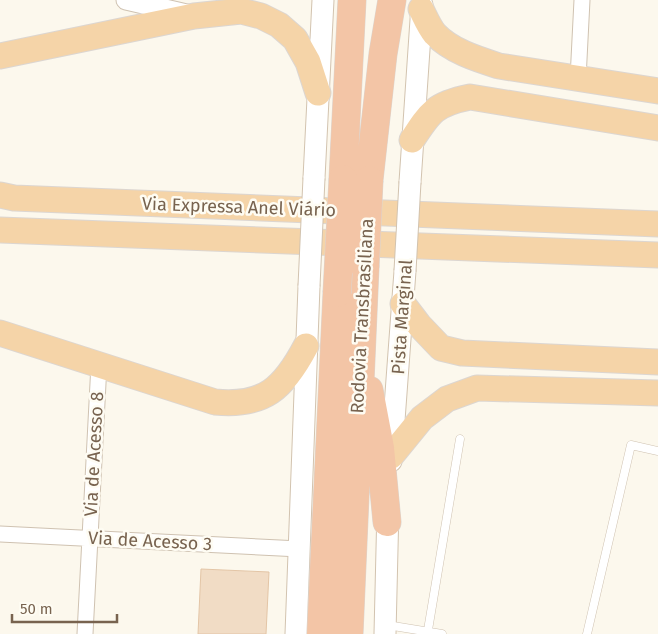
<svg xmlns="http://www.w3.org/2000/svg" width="658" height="634" font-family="'Fira Sans',sans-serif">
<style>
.building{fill:#f1dcc5;stroke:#e3c5a6}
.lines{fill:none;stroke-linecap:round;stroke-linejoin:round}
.service-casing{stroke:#cfc2b1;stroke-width:9}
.minor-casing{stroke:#cfc2b1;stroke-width:17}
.tertiary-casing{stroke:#cfc2b1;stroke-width:21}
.secondary-casing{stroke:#d2c3af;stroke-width:23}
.trunk-casing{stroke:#dcd6d1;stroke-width:27}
.motorway-casing{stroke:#dcd6d1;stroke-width:29}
.service{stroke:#fff;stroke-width:8}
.minor{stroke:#fff;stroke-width:15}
.tertiary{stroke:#fff;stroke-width:19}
.secondary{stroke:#fff;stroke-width:21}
.trunk{stroke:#f5d4a8;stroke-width:25}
.motorway{stroke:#f3c5a6;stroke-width:28}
.secondary-bridge-casing{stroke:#d2c3af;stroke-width:23;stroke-linecap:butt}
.motorway-bridge-casing{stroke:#dcd6d1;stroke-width:29;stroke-linecap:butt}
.secondary-bridge{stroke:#fff;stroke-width:21}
.motorway-bridge{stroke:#f3c5a6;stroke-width:28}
.labels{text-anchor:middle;stroke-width:5;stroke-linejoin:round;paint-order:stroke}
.street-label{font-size:18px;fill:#78634f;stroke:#fefcf3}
</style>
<rect width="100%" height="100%" fill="#fcf8ed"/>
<path class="building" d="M 201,569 L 269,572 L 266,634 L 198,634 Z"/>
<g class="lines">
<defs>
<path id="service" d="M 387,625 L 442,634
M 428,630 L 460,439
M 587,634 L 631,445 L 658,451"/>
<path id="minor" d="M 578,79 L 582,0
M 0,534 L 300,549
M 85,634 L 99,364"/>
<path id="tertiary" d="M 126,0 L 191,15"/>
<path id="secondary" d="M 314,178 L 323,0
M 410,182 L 422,5
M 391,461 L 405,271
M 296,634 L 309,286
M 385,634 L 388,507"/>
<path id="trunk" d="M 421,9 C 425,17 429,27 435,34 C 451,51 477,59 499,66 L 658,91
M 0,56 L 194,16 L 241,11 L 261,16 L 279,25 L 295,39 L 308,62 L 318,93
M 412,140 C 430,112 435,104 470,97 L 658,128
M 0,195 L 14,198 L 658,224
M 0,230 L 658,255
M 403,304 L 419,325 L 441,348 L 462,353 L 658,362
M 0,333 L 215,402 C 264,407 284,388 306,346
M 391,456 L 422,418 L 447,399 L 477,388 L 658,393"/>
<path id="motorway" d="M 343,179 L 352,0
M 369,180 L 383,54 L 392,0
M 369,390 L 380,448 L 387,522
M 321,634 L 337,293
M 349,634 L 365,267"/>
</defs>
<use href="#service" class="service-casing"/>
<use href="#minor" class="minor-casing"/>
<use href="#tertiary" class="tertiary-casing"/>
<use href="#secondary" class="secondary-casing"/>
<use href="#trunk" class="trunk-casing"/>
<use href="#motorway" class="motorway-casing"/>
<use href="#service" class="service"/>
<use href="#minor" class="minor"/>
<use href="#tertiary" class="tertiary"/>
<use href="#secondary" class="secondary"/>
<use href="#trunk" class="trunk"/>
<use href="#motorway" class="motorway"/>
<defs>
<path id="secondary-bridge" d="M 405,271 L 410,182
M 309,286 L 314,178"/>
<path id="motorway-bridge" d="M 365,267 L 369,180
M 337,293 L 343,179"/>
</defs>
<use href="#secondary-bridge" class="secondary-bridge-casing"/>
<use href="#motorway-bridge" class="motorway-bridge-casing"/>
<use href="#secondary-bridge" class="secondary-bridge"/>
<use href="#motorway-bridge" class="motorway-bridge"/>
</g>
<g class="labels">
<g class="street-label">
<text transform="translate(239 207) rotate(2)" y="6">Via Expressa Anel Viário</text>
<text transform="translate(362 316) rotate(-87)" y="6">Rodovia Transbrasiliana</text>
<text transform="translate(402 317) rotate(-86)" y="6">Pista Marginal</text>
<text transform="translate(94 454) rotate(-87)" y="6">Via de Acesso 8</text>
<text transform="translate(150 541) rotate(3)" y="6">Via de Acesso 3</text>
</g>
</g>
<path d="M12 614v8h105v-8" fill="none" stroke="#78634f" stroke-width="2.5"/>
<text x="20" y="614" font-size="15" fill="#78634f" stroke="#fefcf3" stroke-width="4" paint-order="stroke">50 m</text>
</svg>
